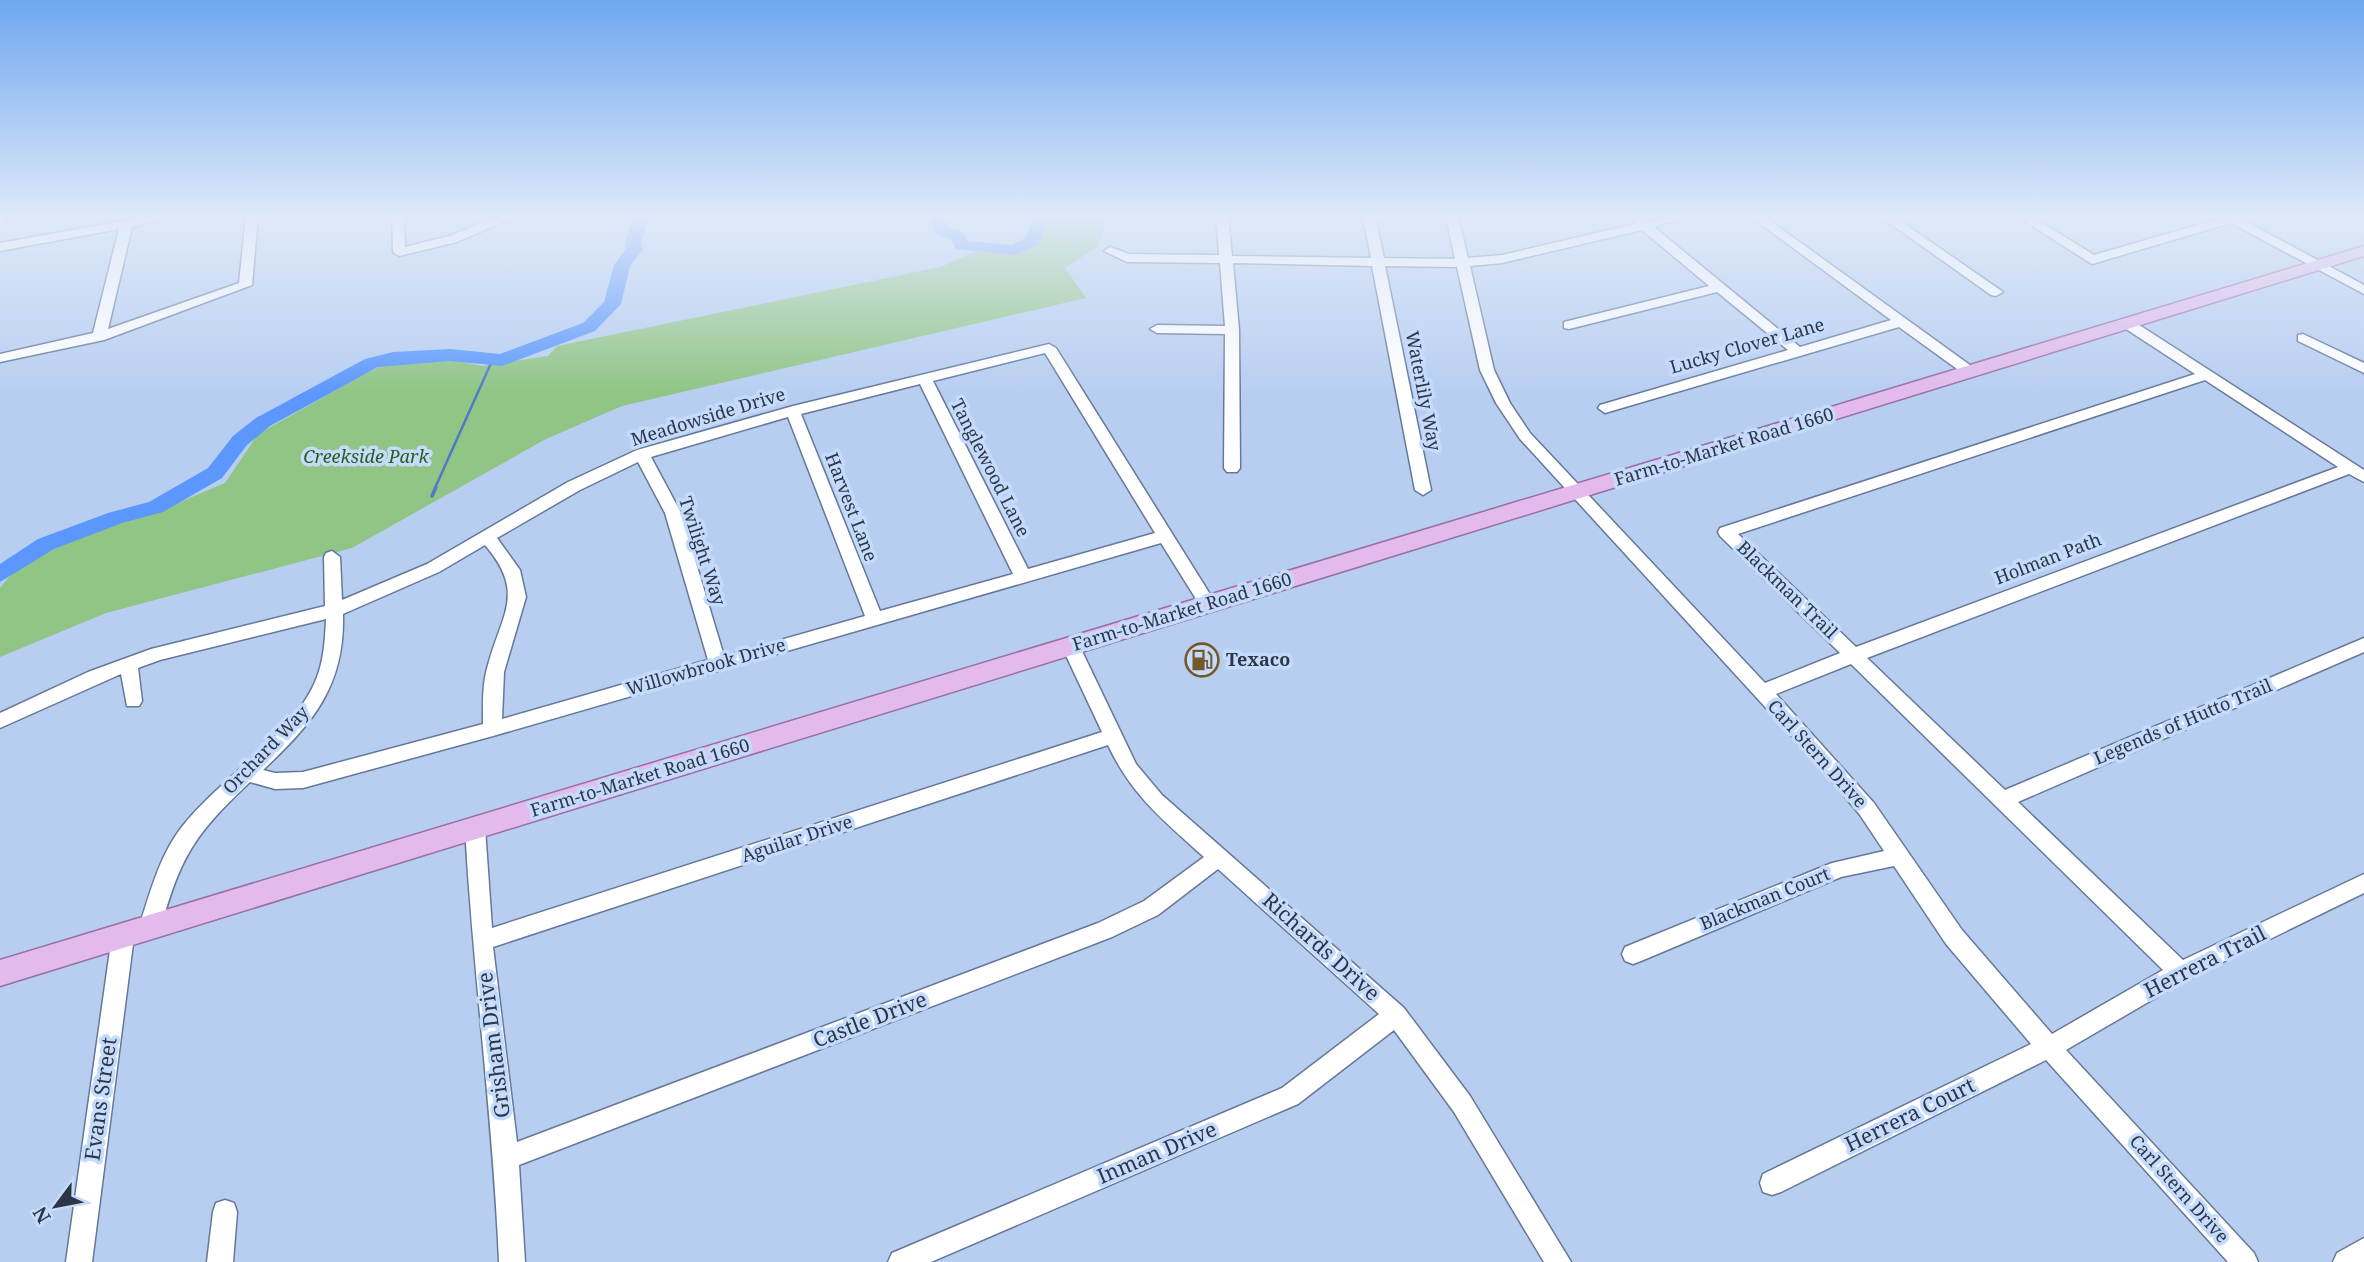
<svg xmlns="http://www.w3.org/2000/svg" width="2364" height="1262" font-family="'Noto Serif',serif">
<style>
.green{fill:#90c585}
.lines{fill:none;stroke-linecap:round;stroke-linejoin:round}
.stream-far1{stroke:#4d7ac6;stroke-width:2.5}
.stream{stroke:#4d7ac6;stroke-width:3.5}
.river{fill:#5b97fd;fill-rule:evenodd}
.minor-casing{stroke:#657898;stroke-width:3}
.major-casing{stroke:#966ea7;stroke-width:3}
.minor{fill:#fff;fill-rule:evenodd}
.major{fill:#e2baeb;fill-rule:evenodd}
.labels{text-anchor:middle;stroke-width:7;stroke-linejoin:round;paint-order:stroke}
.street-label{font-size:18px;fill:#2d3644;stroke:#c5dbfe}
.park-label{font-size:18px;font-style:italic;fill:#265e1a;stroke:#c5dbfe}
.poi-label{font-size:18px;font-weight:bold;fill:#2d3644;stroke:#c5dbfe;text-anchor:start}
.near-street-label{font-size:21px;fill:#2d3644;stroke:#c5dbfe}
</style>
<rect width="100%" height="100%" fill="#b8cef1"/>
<path class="green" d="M 1051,217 L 1108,217 L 1098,246 L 1065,268 L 1086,298 L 622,406 L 546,439 L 352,548 L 106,613 L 0,657 L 0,588 L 13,572 L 74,538 L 161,510 L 225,483 L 258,434 L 354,380 L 385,364 L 447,359 L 482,366 L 548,356 L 557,346 L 941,267 L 974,252 L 1026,251 Z"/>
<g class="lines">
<path class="stream-far1" d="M 435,488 L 492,361"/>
<path class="stream" d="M 432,496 L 436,487"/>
<path class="river" d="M 633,217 L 649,217 L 641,244 L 643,249 L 630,266 L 621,304 L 595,331 L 502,366 L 450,361 L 378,367 L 270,426 L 247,445 L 222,478 L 163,512 L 122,523 L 54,549 L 0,582 L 0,564 L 38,539 L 108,513 L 149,502 L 208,468 L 233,436 L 256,418 L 365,359 L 393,352 L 450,349 L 500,354 L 583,323 L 604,302 L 614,265 L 626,249 L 625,244 Z
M 930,217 L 946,217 L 949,228 L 963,232 L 968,241 L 1012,245 L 1025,238 L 1034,217 L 1050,217 L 1038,245 L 1014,255 L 956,249 L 950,238 L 936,234 Z"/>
<defs>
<path id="minor" d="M 0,217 L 7,217 L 4,223 L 0,224 Z
M 145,217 L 172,217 L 132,227 L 108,329 L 239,283 L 246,217 L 258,217 L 252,285 L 104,340 L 0,362 L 0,354 L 93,333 L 119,229 L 0,251 L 0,243 Z
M 392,217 L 404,217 L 405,247 L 449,236 L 497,217 L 514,217 L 457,242 L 399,256 L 393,252 Z
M 1216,217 L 1228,217 L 1232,256 L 1371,258 L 1363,217 L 1375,217 L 1384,258 L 1455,259 L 1446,217 L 1458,217 L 1468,258 L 1502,255 L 1635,224 L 1636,219 C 1640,219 1643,221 1648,221 C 1657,221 1674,217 1686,217 L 1654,227 L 1800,347 L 1891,320 L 1751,217 L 1765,217 L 1974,368 L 1974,374 L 1964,374 L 1899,327 L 1605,413 L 1598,408 L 1600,405 L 1788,350 L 1717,292 L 1569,329 L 1564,328 L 1564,322 L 1709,286 L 1642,230 L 1502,263 L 1470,266 L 1494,370 L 1510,403 L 1530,433 L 1765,683 L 1840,653 L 1720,536 L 1718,532 L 1720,528 L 2195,374 L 2123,327 L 2123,321 L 2133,321 L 2364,470 L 2364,482 L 2349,474 L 1867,658 L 2005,790 L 2364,638 L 2364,652 L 2018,802 L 2183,960 L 2364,874 L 2364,893 L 2186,980 L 2066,1050 L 2254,1253 L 2258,1262 L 2228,1262 L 2046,1060 L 1781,1192 L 1772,1195 L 1763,1192 L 1760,1183 L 1763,1174 L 2031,1044 L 1946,944 L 1894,866 L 1841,877 L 1641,961 L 1633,964 L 1625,961 L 1622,954 L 1625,947 L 1832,863 L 1884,851 L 1860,815 L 1820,767 L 1520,439 L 1496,403 L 1480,370 L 1457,267 L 1385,266 L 1431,490 L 1423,495 L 1415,490 L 1372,266 L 1233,263 L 1239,330 L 1240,468 L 1237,472 L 1227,472 L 1224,468 L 1225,334 L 1157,333 L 1150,329 L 1157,325 L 1225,326 L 1220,263 L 1127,262 L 1104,251 L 1110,247 L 1129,254 L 1219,255 ZM 2205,380 L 2338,467 L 1856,647 L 1738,534 ZM 1851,664 L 2163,970 L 2052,1034 L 1962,930 L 1874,803 L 1776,694 Z
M 1881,217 L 1895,217 L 2003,292 L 1996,296 L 1991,295 Z
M 2018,217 L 2033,217 L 2094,255 L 2225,217 L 2245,217 L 2243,220 L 2364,285 L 2364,294 L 2231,223 L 2092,264 Z
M 2303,334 L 2364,363 L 2364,373 L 2298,341 L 2298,335 Z
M 1049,344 L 1056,348 L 1213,599 L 1216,603 L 1213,607 L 1201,607 L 1161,543 L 493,736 L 303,788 L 275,789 L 250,782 C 195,834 181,855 161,927 L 157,934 L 150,936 L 143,934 L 139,927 C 150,893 159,857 181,828 C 218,779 296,734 317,677 C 324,659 325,639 326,619 L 160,660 L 138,668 L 142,701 L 139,706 L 127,706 L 121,674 L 0,728 L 0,713 L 88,672 L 151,649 L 325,606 L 324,557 L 326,553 L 332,551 L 340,557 L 342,600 L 427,564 L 568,482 L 637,450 L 793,406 ZM 1045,353 L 1155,533 L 1028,569 L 933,381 ZM 920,384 L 1013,574 L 880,611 L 801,414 ZM 788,417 L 865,616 L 724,656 L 681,513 L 651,457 ZM 638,462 L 665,513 L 708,660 L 502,719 L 504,672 L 526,597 L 520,570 L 497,538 L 580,490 ZM 485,545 C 526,593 502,613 488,665 C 482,684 483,704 483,724 L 303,772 L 275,773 L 263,770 C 313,723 345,686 343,614 L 439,572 Z
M 1071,640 L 1077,642 L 1080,647 L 1136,764 L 1162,795 L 1404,1008 L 1470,1096 L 1571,1262 L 1544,1262 L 1454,1112 L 1394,1030 L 1298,1104 L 931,1262 L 888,1262 L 892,1253 L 1282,1088 L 1379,1014 L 1218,869 L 1158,915 L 1112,937 L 519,1165 L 525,1262 L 499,1262 C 493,1117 473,973 465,828 L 468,822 L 475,820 L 482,822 L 485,828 L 492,928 L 1102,732 L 1062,647 L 1065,642 ZM 1108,745 C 1132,796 1163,820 1204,857 L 1144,901 L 1098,923 L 517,1142 L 493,947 Z
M 123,926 L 131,929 L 134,936 L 92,1262 L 66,1262 L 112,936 L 115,929 Z
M 225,1200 L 234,1203 L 237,1212 L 233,1262 L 207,1262 L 213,1212 L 216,1203 Z
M 2364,1238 L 2364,1262 L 2333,1262 L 2337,1253 Z"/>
<path id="major" d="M 2364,246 L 2364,256 L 0,986 L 0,960 Z"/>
</defs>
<use href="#minor" class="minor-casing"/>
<use href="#major" class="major-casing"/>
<use href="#minor" class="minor"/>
<use href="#major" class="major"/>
</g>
<linearGradient id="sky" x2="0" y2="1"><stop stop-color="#6fa8f0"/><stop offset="0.55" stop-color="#dfe9f9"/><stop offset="1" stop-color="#dfe9f9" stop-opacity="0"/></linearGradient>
<rect width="2364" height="394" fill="url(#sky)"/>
<defs>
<symbol id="fuel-ring" viewBox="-11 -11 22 22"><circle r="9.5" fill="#c5dbfe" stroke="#73592a" stroke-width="1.5"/><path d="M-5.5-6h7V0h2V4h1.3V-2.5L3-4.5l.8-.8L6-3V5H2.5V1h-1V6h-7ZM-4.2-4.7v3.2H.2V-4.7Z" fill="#73592a"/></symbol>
</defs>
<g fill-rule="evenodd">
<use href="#fuel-ring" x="1183" y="641" width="38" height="38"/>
</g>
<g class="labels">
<g class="street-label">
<text transform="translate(1747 346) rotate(-16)" y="6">Lucky Clover Lane</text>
<text transform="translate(1423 391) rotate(79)" y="6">Waterlily Way</text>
<text transform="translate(708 417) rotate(-17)" y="6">Meadowside Drive</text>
<text transform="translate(1724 447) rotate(-17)" y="6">Farm-to-Market Road 1660</text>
<text transform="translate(990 468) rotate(63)" y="6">Tanglewood Lane</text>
<text transform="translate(851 507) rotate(69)" y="6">Harvest Lane</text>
<text transform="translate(702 551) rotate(72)" y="6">Twilight Way</text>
<text transform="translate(2048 559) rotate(-21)" y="6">Holman Path</text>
<text transform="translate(1787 590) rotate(44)" y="6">Blackman Trail</text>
<text transform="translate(1182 612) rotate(-17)" y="6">Farm-to-Market Road 1660</text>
<text transform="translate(706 667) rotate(-16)" y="6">Willowbrook Drive</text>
<text transform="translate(2183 722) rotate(-23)" y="6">Legends of Hutto Trail</text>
<text transform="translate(266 750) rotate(-46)" y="6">Orchard Way</text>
<text transform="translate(1817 754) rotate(48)" y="6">Carl Stern Drive</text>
<text transform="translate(640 778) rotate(-17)" y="6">Farm-to-Market Road 1660</text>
<text transform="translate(797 839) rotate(-18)" y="6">Aguilar Drive</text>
<text transform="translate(1765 899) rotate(-22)" y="6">Blackman Court</text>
<text transform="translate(2179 1189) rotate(48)" y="6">Carl Stern Drive</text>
</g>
<g class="park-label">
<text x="366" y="463">Creekside Park</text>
</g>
<g class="poi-label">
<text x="1226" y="666">Texaco</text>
</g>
<g class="near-street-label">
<text transform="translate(1321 947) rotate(42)" y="7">Richards Drive</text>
<text transform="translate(2205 962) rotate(-27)" y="7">Herrera Trail</text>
<text transform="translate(870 1020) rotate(-21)" y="7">Castle Drive</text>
<text transform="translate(494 1045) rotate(-97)" y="7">Grisham Drive</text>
<text transform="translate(101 1099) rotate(-82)" y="7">Evans Street</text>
<text transform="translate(1910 1115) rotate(-26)" y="7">Herrera Court</text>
<text transform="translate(1157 1153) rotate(-23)" y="7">Inman Drive</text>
</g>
</g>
<g transform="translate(56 1206) rotate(238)" stroke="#c5dbfe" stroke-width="5" paint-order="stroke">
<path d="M0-5L12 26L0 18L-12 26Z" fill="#2d3644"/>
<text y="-10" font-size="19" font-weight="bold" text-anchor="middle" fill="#2d3644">N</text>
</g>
</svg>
